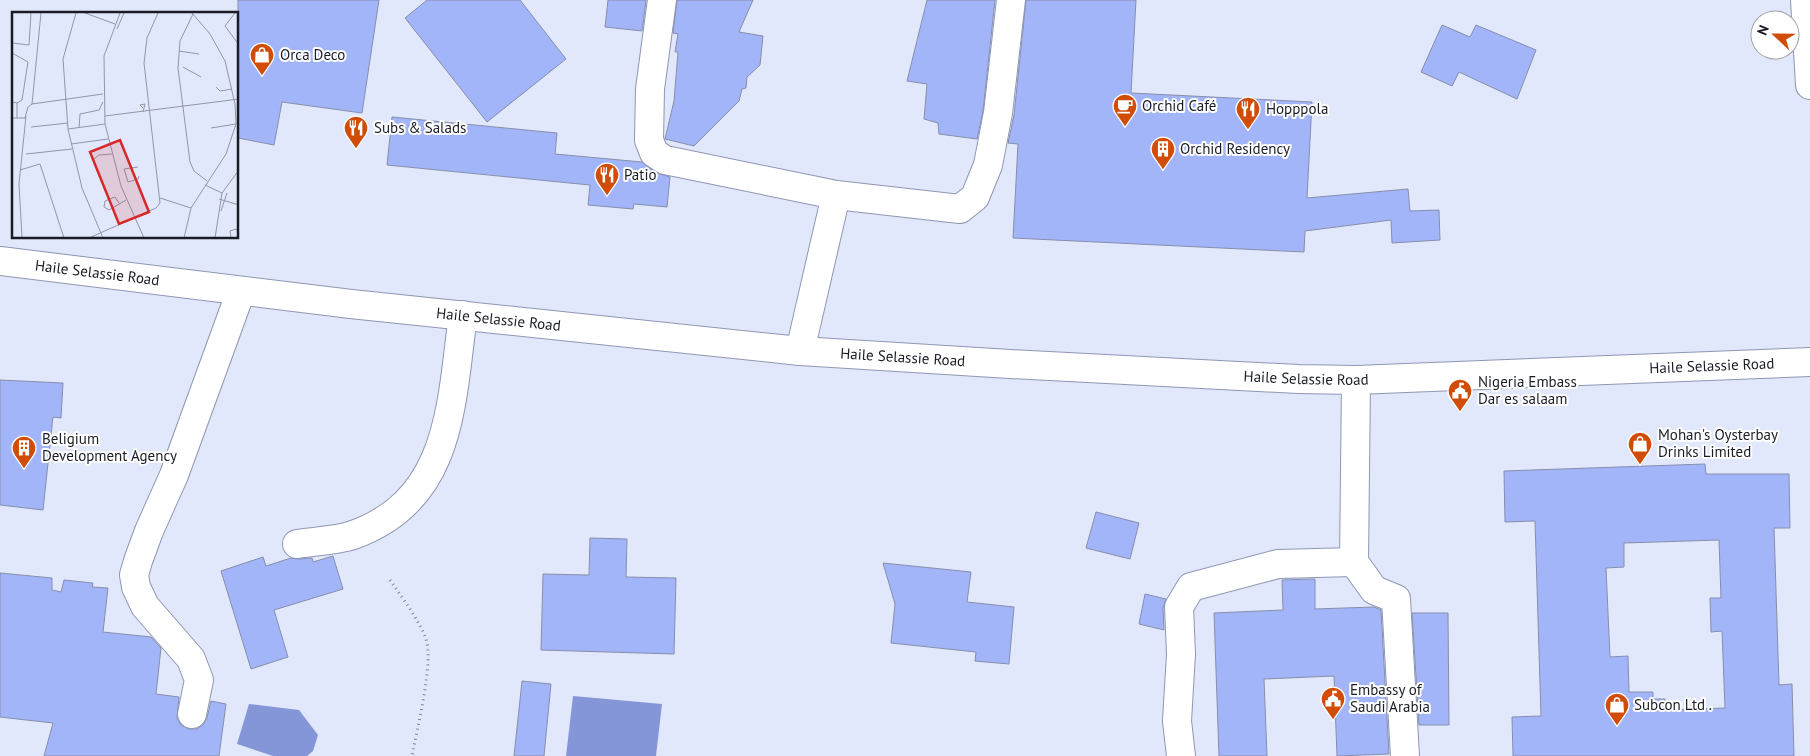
<svg xmlns="http://www.w3.org/2000/svg" width="1810" height="756" font-family="'PT Sans',sans-serif">
<style>
.water{fill:#8496d7}
.building{fill:#a3b5f9;stroke:#868eac;fill-rule:evenodd}
.lines{fill:none;stroke-linecap:round;stroke-linejoin:round}
.minor-casing{stroke:#8e96b4;stroke-width:30}
.path{stroke:#7f8493;stroke-width:3;stroke-dasharray:1 4;stroke-linecap:butt}
.minor{stroke:#fff;stroke-width:28}
.labels{text-anchor:middle;stroke-width:4;stroke-linejoin:round;paint-order:stroke}
.poi-label{font-size:15px;fill:#191c27;stroke:#fff;text-anchor:start}
.street-label{font-size:15px;fill:#191c27;stroke:#fff}
.inset-road{fill:none;stroke:#9296a6;stroke-width:1}
.view{fill:#d62828;fill-opacity:0.15;stroke:#d62828;stroke-width:2.5}
.inset-edge{fill:none;stroke:#191c27;stroke-width:2.5}
</style>
<rect width="100%" height="100%" fill="#e2e8fb"/>
<path class="water" d="M 573,696 L 662,704 L 656,756 L 566,756 Z
M 249,704 L 299,710 L 318,735 L 313,751 L 307,756 L 273,756 L 237,744 Z"/>
<path class="building" d="M 238,0 L 379,0 L 362,113 L 282,102 L 274,145 L 238,138 Z
M 427,0 L 520,0 L 566,59 L 487,122 L 405,18 Z
M 608,0 L 646,0 L 642,31 L 605,27 Z
M 677,0 L 753,0 L 739,32 L 763,36 L 760,65 L 747,77 L 746,88 L 742,89 L 739,101 L 694,146 L 665,139 L 674,101 L 678,52 L 675,52 L 678,34 L 673,33 Z
M 927,0 L 995,0 L 983,111 L 977,139 L 939,134 L 938,123 L 924,119 L 927,84 L 907,81 Z
M 1026,0 L 1136,0 L 1131,93 L 1312,102 L 1307,198 L 1408,189 L 1410,211 L 1439,210 L 1440,240 L 1392,243 L 1391,220 L 1305,231 L 1304,252 L 1013,238 L 1018,144 L 1008,143 L 1014,115 Z
M 1442,25 L 1470,37 L 1476,25 L 1536,50 L 1517,99 L 1459,72 L 1452,86 L 1421,72 Z
M 392,117 L 557,133 L 555,154 L 642,162 L 657,173 L 670,177 L 667,207 L 634,204 L 633,209 L 588,205 L 590,185 L 387,165 Z
M 0,380 L 63,383 L 61,418 L 53,417 L 43,510 L 0,505 Z
M 1705,464 L 1706,474 L 1789,474 L 1790,528 L 1774,528 L 1779,685 L 1792,684 L 1794,756 L 1513,756 L 1512,717 L 1541,716 L 1535,521 L 1505,522 L 1504,471 ZM 1719,540 L 1721,598 L 1710,598 L 1711,632 L 1722,631 L 1725,708 L 1665,710 L 1665,699 L 1653,699 L 1653,692 L 1629,692 L 1628,656 L 1610,657 L 1606,568 L 1624,567 L 1624,543 Z
M 1096,512 L 1139,523 L 1130,559 L 1086,548 Z
M 590,538 L 627,539 L 626,577 L 676,578 L 674,654 L 541,650 L 543,574 L 589,575 Z
M 333,556 L 343,589 L 274,610 L 288,657 L 251,669 L 221,571 L 263,557 L 266,566 L 291,558 L 299,559 L 312,558 L 313,562 Z
M 883,563 L 971,572 L 967,602 L 1014,607 L 1009,664 L 975,661 L 976,652 L 891,643 L 895,604 Z
M 0,573 L 52,578 L 52,590 L 61,592 L 64,580 L 93,583 L 92,587 L 108,588 L 103,632 L 151,637 L 161,648 L 156,694 L 179,697 L 177,718 L 181,725 L 189,729 L 197,729 L 203,725 L 207,718 L 211,701 L 226,704 L 219,756 L 44,756 L 53,723 L 0,717 Z
M 1315,579 L 1315,609 L 1374,607 L 1381,610 L 1389,754 L 1337,756 L 1334,676 L 1264,679 L 1267,756 L 1219,756 L 1214,613 L 1283,610 L 1282,580 Z
M 1145,594 L 1166,599 L 1163,608 L 1164,630 L 1139,624 Z
M 1412,613 L 1448,613 L 1449,725 L 1419,725 Z
M 522,681 L 551,684 L 544,756 L 514,756 Z"/>
<g class="lines">
<defs>
<g id="minor">
<path d="M 662,0 L 650,89 L 649,140 L 654,153 L 665,160 L 836,195 L 960,209 L 975,197 L 988,165 L 998,113 L 1011,0"/>
<path d="M 1805,0 L 1810,85"/>
<path id="s1" d="M 0,261 L 351,304 L 800,351 L 1010,364 L 1298,379 L 1356,380 L 1810,362"/>
<path d="M 800,351 L 836,195"/>
<path d="M 1356,380 L 1354,562 L 1374,590 L 1396,599 L 1405,756"/>
<path d="M 297,544 C 315,541 336,541 353,535 C 452,500 451,404 463,315"/>
<path d="M 192,714 L 199,680 L 191,659 L 145,606 L 136,587 L 134,575 L 138,561 L 149,531 L 174,475 L 241,291"/>
<path d="M 1181,756 L 1177,721 L 1181,654 L 1179,607 L 1191,587 L 1278,564 L 1354,562"/>
</g>
</defs>
<use href="#minor" class="minor-casing"/>
<path class="path" d="M 390,580 C 403,599 418,618 426,639 C 434,662 417,729 412,756"/>
<use href="#minor" class="minor"/>
</g>
<defs>
<symbol id="shop-pin" viewBox="-11 -11 22 30"><path d="M0 17L-7.5 6A9.5 9.5 0 1 1 7.5 6Z" fill="#d04c07" stroke="#fff"/><path d="M-5-2.5h2.3a2.7 3.5 0 0 1 5.4 0H5L5.5 6h-11ZM-1.5-2.5h3a1.5 2.3 0 0 0-3 0Z" fill="#fff"/></symbol>
<symbol id="cafe-pin" viewBox="-11 -11 22 30"><path d="M0 17L-7.5 6A9.5 9.5 0 1 1 7.5 6Z" fill="#d04c07" stroke="#fff"/><path d="M-5.5-4.5H6V0H3Q3 3.5 0 3.5H-2.5Q-5.5 3.5-5.5 0ZM3-3.2v2h1.7v-2ZM-6 4.5H4V6H-6Z" fill="#fff"/></symbol>
<symbol id="restaurant-pin" viewBox="-11 -11 22 30"><path d="M0 17L-7.5 6A9.5 9.5 0 1 1 7.5 6Z" fill="#d04c07" stroke="#fff"/><path d="M-5-6h1v4h1v-4h1v4h1v-4h1v5L-1.5 .5V6h-2V.5L-5-1ZM5-6V6H3V1.5H1.5Q1.5-4 5-6Z" fill="#fff"/></symbol>
<symbol id="building-pin" viewBox="-11 -11 22 30"><path d="M0 17L-7.5 6A9.5 9.5 0 1 1 7.5 6Z" fill="#d04c07" stroke="#fff"/><path d="M-4-6H4V6H1V3H-1V6H-4ZM-2.5-4.3h1.7v1.8h-1.7ZM.8-4.3h1.7v1.8H.8ZM-2.5-1h1.7V.8h-1.7ZM.8-1h1.7V.8H.8Z" fill="#fff"/></symbol>
<symbol id="civic-pin" viewBox="-11 -11 22 30"><path d="M0 17L-7.5 6A9.5 9.5 0 1 1 7.5 6Z" fill="#d04c07" stroke="#fff"/><path d="M-.6-6.5H3V-4.5H.6V-3L4-1V1h2V6H-6V1h2V-1L-.6-3ZM-1.2 2.5V6h2.4V2.5Z" fill="#fff"/></symbol>
</defs>
<g fill-rule="evenodd">
<use href="#shop-pin" x="248" y="41" width="28" height="38"/>
<use href="#cafe-pin" x="1111" y="92" width="28" height="38"/>
<use href="#restaurant-pin" x="1234" y="95" width="28" height="38"/>
<use href="#restaurant-pin" x="342" y="114" width="28" height="38"/>
<use href="#building-pin" x="1149" y="135" width="28" height="38"/>
<use href="#restaurant-pin" x="593" y="161" width="28" height="38"/>
<use href="#civic-pin" x="1446" y="377" width="28" height="38"/>
<use href="#shop-pin" x="1626" y="430" width="28" height="38"/>
<use href="#building-pin" x="10" y="434" width="28" height="38"/>
<use href="#civic-pin" x="1319" y="685" width="28" height="38"/>
<use href="#shop-pin" x="1603" y="691" width="28" height="38"/>
</g>
<g class="labels">
<g class="poi-label">
<text x="280" y="60">Orca Deco</text>
<text x="1142" y="111">Orchid Café</text>
<text x="1266" y="114">Hopppola</text>
<text x="374" y="133">Subs &amp; Salads</text>
<text x="1180" y="154">Orchid Residency</text>
<text x="624" y="180">Patio</text>
<text x="1478" y="387">Nigeria Embass<tspan x="1478" dy="17">Dar es salaam</tspan></text>
<text x="1658" y="440">Mohan's Oysterbay<tspan x="1658" dy="17">Drinks Limited</tspan></text>
<text x="42" y="444">Beligium<tspan x="42" dy="17">Development Agency</tspan></text>
<text x="1350" y="695">Embassy of<tspan x="1350" dy="17">Saudi Arabia</tspan></text>
<text x="1634" y="710">Subcon Ltd .</text>
</g>
<g class="street-label">
<text dy="5" stroke="none"><textPath href="#s1" startOffset="98">Haile Selassie Road</textPath></text>
<text dy="5" stroke="none"><textPath href="#s1" startOffset="502">Haile Selassie Road</textPath></text>
<text dy="5" stroke="none"><textPath href="#s1" startOffset="908">Haile Selassie Road</textPath></text>
<text dy="5" stroke="none"><textPath href="#s1" startOffset="1718">Haile Selassie Road</textPath></text>
<text dy="5" stroke="none"><textPath href="#s1" startOffset="1312">Haile Selassie Road</textPath></text>
</g>
</g>
<g transform="translate(12 12)">
<rect width="226" height="226" fill="#e2e8fb"/>
<path class="inset-road" d="M 64,1 L 51,47 L 56,117 L 70,176 L 91,226M 73,1 L 103,12M 108,1 L 92,44 L 93,112 L 109,174 L 132,226M 223,1 L 213,14 L 227,33M 181,2 L 168,29 L 166,56 L 178,150 L 182,159 L 195,169M 105,17 L 112,1M 0,31 L 17,33 L 19,1M 167,39 L 187,42M 0,41 L 16,50 L 10,88 L 5,91M 171,55 L 189,65M 204,75 L 208,79 L 220,77M 0,90 L 5,91 L 5,106M 20,92 L 29,1M 131,96 L 128,93 L 133,92 L 131,100M 93,104 L 227,87M 0,106 L 13,106 L 16,95 L 20,92 L 91,82M 19,115 L 56,111M 67,116 L 68,102 L 87,98 L 91,90M 199,116 L 224,112M 56,117 L 93,112M 59,132 L 96,127M 14,142 L 60,137M 82,147 L 87,143 L 100,142M 126,155 L 112,157 L 116,170 L 126,167 L 127,164M 8,158 L 28,152 L 52,226M 193,173 L 210,181M 148,186 L 179,196M 207,187 L 227,193M 107,191 L 103,185 L 93,189 L 92,195 L 97,198 L 114,188M 209,199 L 215,181M 10,226 L 7,172 L 14,104M 77,226 L 144,196 L 148,191 L 132,51 L 135,26 L 146,1M 172,226 L 179,196 L 214,142 L 224,112 L 223,92 L 213,49 L 198,22 L 180,1M 203,226 L 210,181 L 227,158M 219,226 L 218,219 L 224,217 L 227,221"/>
<path class="view" d="M 108,128 L 137,200 L 107,212 L 78,140 Z"/>
<rect width="226" height="226" class="inset-edge"/>
</g>
<g transform="translate(1775 35) rotate(292)"><circle r="24" fill="#ffffff" stroke="#a3a4a9"/>
<path d="M0-4L9 19L0 12L-9 19Z" fill="#d04c07"/>
<text y="-8" font-size="14" font-weight="bold" text-anchor="middle" fill="#191c27">N</text>
</g>
</svg>
